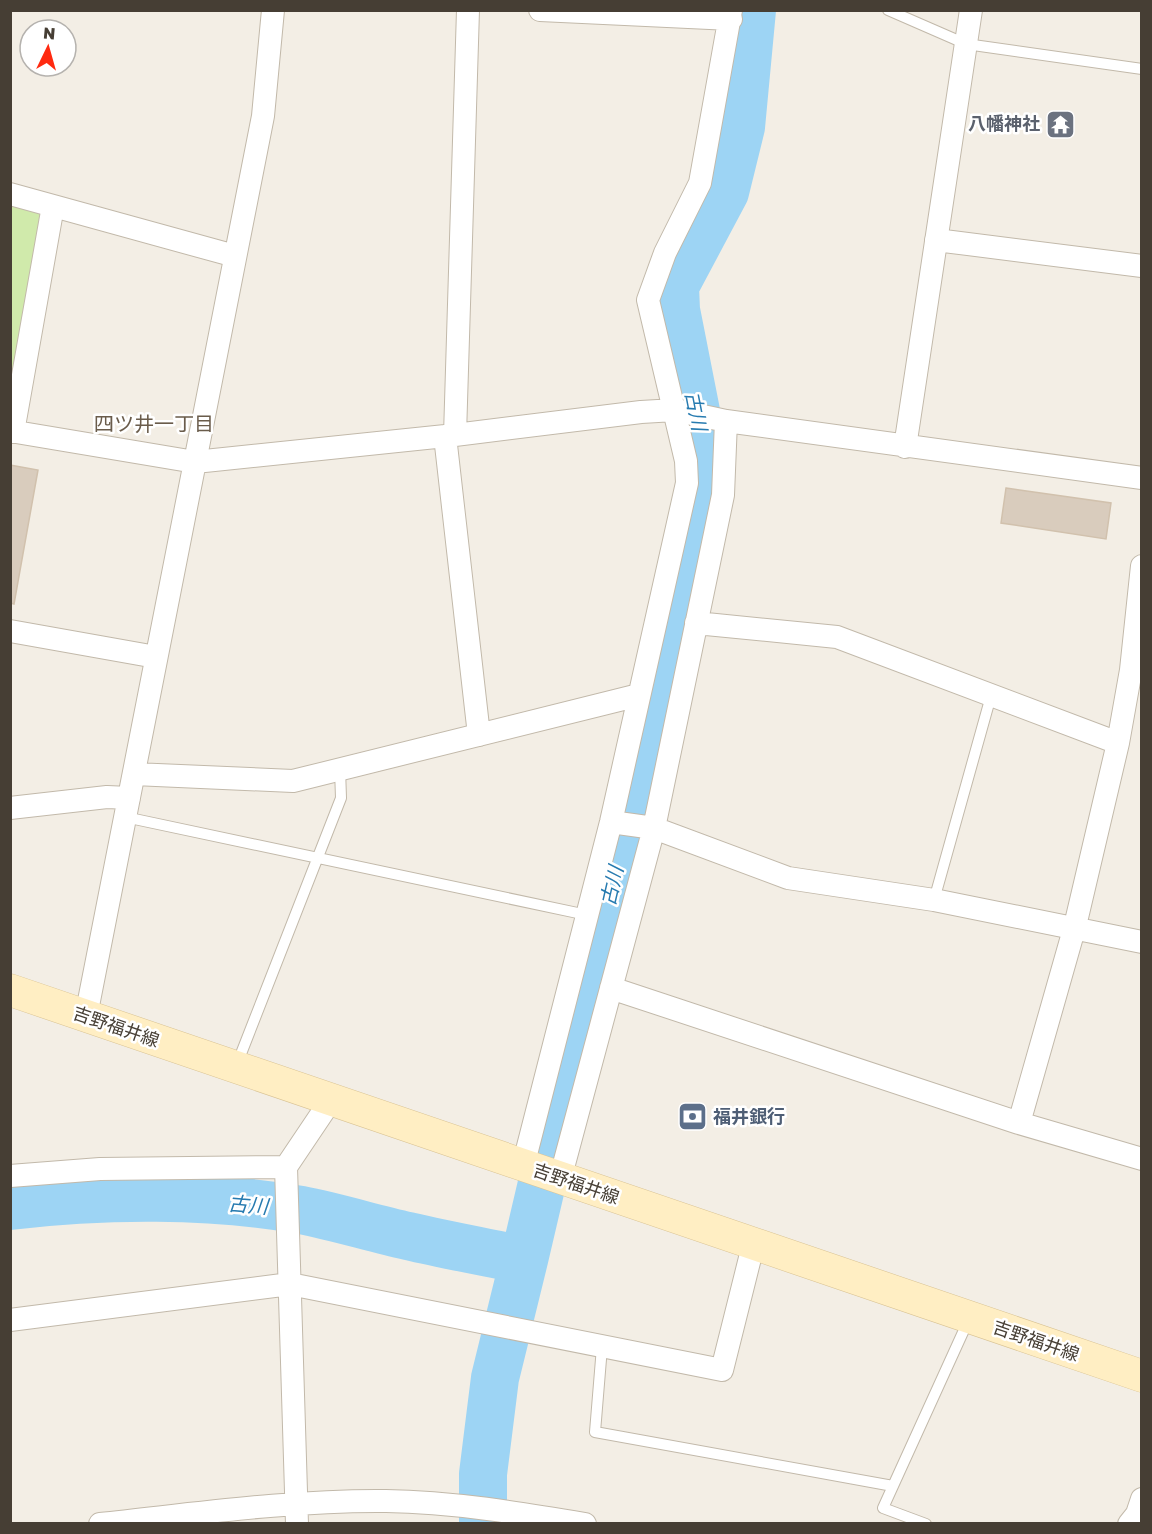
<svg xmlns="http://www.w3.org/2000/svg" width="1152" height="1534" font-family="'Golos Text','Noto Sans JP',sans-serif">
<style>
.green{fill:#d0eaab}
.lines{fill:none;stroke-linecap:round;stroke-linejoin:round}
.river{stroke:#9dd4f4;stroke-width:48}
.building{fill:#d9ccbd;stroke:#d1c1ad;stroke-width:1.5}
.service-casing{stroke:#c2b9aa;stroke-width:12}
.minor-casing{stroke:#c2b9aa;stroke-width:24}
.secondary-casing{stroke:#d9c394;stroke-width:33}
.service{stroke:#fff;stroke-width:10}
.minor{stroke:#fff;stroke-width:22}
.secondary{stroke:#ffeec3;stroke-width:32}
.labels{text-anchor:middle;stroke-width:5;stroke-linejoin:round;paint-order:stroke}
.worship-label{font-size:18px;font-weight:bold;fill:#5b616d;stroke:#fff;text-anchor:end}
.street-label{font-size:18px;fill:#463e34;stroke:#fff}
.service-label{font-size:18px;font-weight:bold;fill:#4e5e75;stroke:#fff;text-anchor:start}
.water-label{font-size:20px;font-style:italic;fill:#277bb0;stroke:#fff}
.neighbourhood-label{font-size:20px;fill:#6a5c4b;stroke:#fff}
</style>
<rect width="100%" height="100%" fill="#f3eee5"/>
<path class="green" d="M 10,194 L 53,206 L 10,431 Z"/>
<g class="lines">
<path class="river" d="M 10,1206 C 102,1195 211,1194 301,1210 C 337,1217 372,1228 408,1236 C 446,1245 485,1252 524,1260 L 702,500 L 706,476 L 703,447 L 676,310 L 675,286 L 725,192 L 741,127 L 752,10
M 483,1524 L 483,1474 L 495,1378 L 524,1260"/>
</g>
<path class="building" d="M 10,465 L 38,470 L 14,604 L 10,603 Z
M 1006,488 L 1111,503 L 1106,539 L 1001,523 Z"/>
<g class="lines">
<defs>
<path id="service" d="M 888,10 L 966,44 L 1142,69
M 125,817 L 587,915
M 934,900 L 991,696
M 237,1064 L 341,798 L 340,769
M 602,1347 L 595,1432 L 893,1486
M 926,1524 L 883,1508 L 969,1319"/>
<path id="minor" d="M 540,10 L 731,19
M 10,194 L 235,256
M 936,240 L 1142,266
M 10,431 L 195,462 L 455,435 L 641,412 L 675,410 L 726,421 L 1142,478
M 13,432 L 53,206
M 455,435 L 468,10
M 445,436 L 479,735
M 905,447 L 971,10
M 696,623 L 837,637 L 1118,743
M 10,631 L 156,657
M 134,774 L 293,781 L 639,695
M 10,808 L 107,797 L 129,798
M 611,822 L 654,828 L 788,878 L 934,900 L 1142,942
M 611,988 L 1019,1123 L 1142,1159
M 86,1016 L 263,116 L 273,10
M 1019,1123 L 1075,926 L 1118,743 L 1131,670 L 1142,566
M 523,1166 L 611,822 L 687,483 L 686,461 L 648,300 L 665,253 L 700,183 L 731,10
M 10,1176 L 100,1169 L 286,1167
M 560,1179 L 654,828 L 723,495 L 726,421
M 10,1320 L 290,1284 L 722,1370 L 753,1246
M 100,1524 C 195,1514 290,1500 386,1501 C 452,1502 520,1513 585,1524
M 297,1524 L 286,1167 L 331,1100
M 1129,1524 L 1137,1514 L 1142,1499"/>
<path id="secondary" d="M 10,990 L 1142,1376"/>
</defs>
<use href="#service" class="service-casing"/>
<use href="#minor" class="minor-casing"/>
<use href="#secondary" class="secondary-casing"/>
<use href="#service" class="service"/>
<use href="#minor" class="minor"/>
<use href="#secondary" class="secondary"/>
</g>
<defs>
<symbol id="temple-square" viewBox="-11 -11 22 22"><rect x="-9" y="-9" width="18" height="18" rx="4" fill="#6b7280" stroke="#fff"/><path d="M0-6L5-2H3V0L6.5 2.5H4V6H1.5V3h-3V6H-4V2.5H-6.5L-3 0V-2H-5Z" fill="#fff"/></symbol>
<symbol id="bank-square" viewBox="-11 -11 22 22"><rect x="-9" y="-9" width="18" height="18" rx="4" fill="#5c6f8a" stroke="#fff"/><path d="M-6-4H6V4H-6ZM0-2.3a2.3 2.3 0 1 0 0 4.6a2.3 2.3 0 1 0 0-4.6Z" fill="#fff"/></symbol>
</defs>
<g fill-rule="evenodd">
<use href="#temple-square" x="1044" y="108" width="33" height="33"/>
<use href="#bank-square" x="676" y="1100" width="33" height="33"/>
</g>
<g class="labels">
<g class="worship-label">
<text x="1040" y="130">八幡神社</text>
</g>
<g class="street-label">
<text transform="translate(116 1027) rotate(19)" y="6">吉野福井線</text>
<text transform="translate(576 1184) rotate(19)" y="6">吉野福井線</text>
<text transform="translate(1036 1341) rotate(19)" y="6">吉野福井線</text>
</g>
<g class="service-label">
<text x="713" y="1123">福井銀行</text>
</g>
<g class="water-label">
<text transform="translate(696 411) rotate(79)" y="7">古川</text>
<text transform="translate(612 886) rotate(-77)" y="7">古川</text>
<text transform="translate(248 1205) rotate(5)" y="7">古川</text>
</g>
<g class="neighbourhood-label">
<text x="154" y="431">四ツ井一丁目</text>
</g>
</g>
<rect width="1152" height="1534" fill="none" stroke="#463e34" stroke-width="24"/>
<g transform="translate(48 48) rotate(5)"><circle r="28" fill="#ffffff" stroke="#b5b2ae" stroke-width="1.5"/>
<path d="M0-4.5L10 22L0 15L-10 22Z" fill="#ff2a10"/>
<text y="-9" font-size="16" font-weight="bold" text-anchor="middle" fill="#463e34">N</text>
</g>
</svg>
